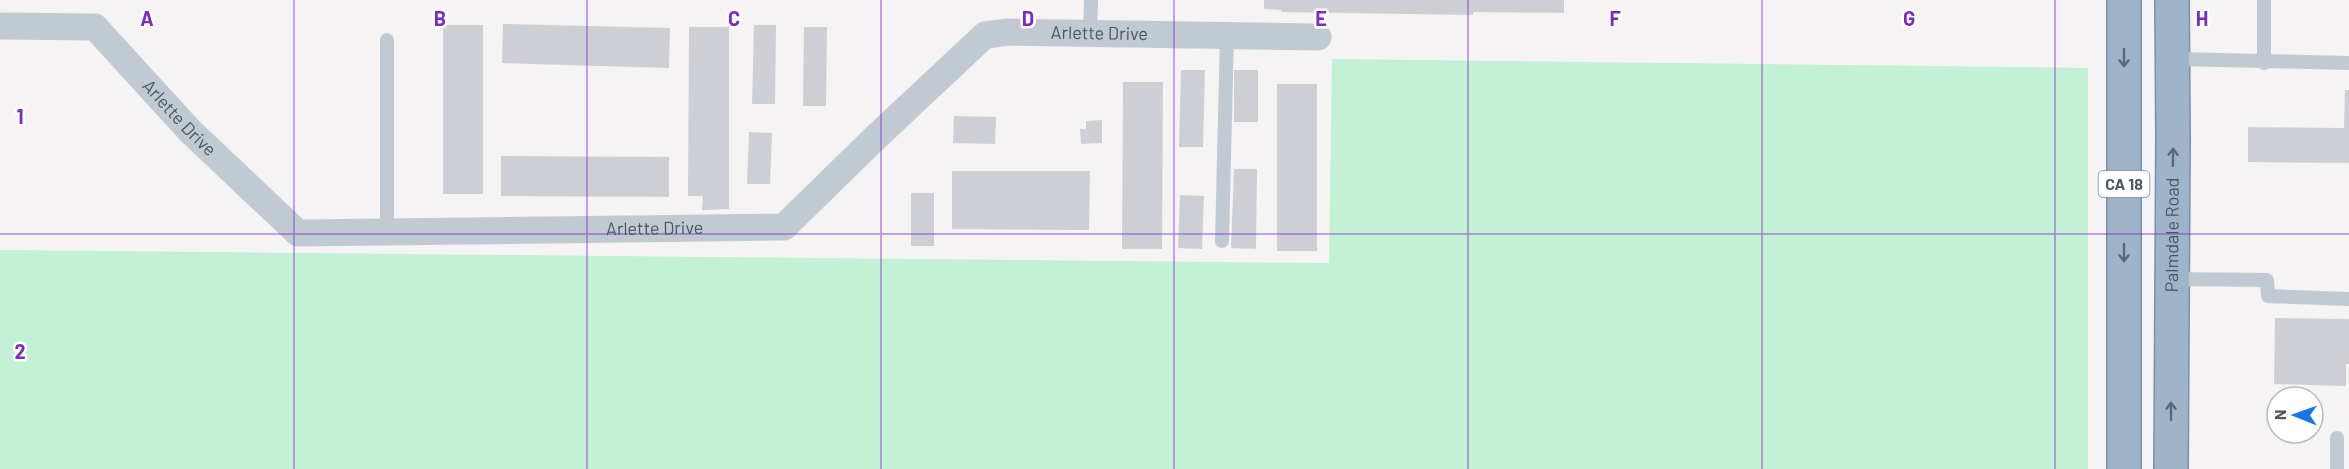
<svg xmlns="http://www.w3.org/2000/svg" width="2349" height="469" font-family="Barlow,sans-serif">
<style>
.green{fill:#c3f1d5}
.building{fill:#cdcfd5}
.lines{fill:none;stroke-linecap:round;stroke-linejoin:round}
.trunk-casing{stroke:#7690ad;stroke-width:36}
.service{stroke:#c1cad2;stroke-width:14}
.minor{stroke:#c1cad2;stroke-width:27}
.trunk{stroke:#9fb4c9;stroke-width:33}
.oneway{stroke:#5b6976}
.grid{fill:none;stroke:#7b2cbf;stroke-width:1.5;stroke-opacity:0.55}
.labels{text-anchor:middle;stroke-width:5;stroke-linejoin:round;paint-order:stroke}
.shield{fill:#fff;stroke:#808990;stroke-width:1.5}
.shield-label{font-size:16px;font-weight:bold;fill:#4a5661}
.street-label{font-size:18px;fill:#4a5661;stroke:#fff}
.grid-label{font-size:20px;text-anchor:middle;font-weight:bold;fill:#7b2cbf;stroke:#fff;stroke-width:5;stroke-linejoin:round;paint-order:stroke}
</style>
<rect width="100%" height="100%" fill="#f5f3f3"/>
<path class="green" d="M 1332,59 L 2088,68 L 2088,469 L 0,469 L 0,250 L 1329,263 Z"/>
<path class="building" d="M 1264,0 L 1564,0 L 1564,13 L 1473,12 L 1473,15 L 1281,12 L 1281,10 L 1264,9 Z
M 503,24 L 670,28 L 669,68 L 502,63 Z
M 443,25 L 483,25 L 483,194 L 443,194 Z
M 754,25 L 776,25 L 775,104 L 752,104 Z
M 689,27 L 729,27 L 729,209 L 702,210 L 703,196 L 688,196 Z
M 804,27 L 827,27 L 826,106 L 803,106 Z
M 1181,70 L 1205,70 L 1203,147 L 1179,147 Z
M 1234,70 L 1258,70 L 1258,122 L 1234,122 Z
M 1123,82 L 1163,82 L 1162,249 L 1122,249 Z
M 1277,84 L 1317,84 L 1317,251 L 1277,251 Z
M 2345,90 L 2349,90 L 2349,163 L 2248,162 L 2248,127 L 2344,128 Z
M 954,116 L 996,117 L 995,144 L 953,143 Z
M 1102,120 L 1102,143 L 1081,144 L 1080,129 L 1086,129 L 1086,121 Z
M 749,132 L 772,133 L 770,184 L 747,184 Z
M 501,156 L 669,157 L 669,197 L 501,196 Z
M 1234,169 L 1257,169 L 1256,249 L 1231,248 Z
M 952,171 L 1090,171 L 1089,230 L 952,229 Z
M 911,193 L 934,193 L 934,246 L 911,246 Z
M 1180,195 L 1204,196 L 1202,249 L 1178,248 Z
M 2275,318 L 2349,319 L 2349,364 L 2346,364 L 2346,386 L 2274,384 Z"/>
<g class="lines">
<defs>
<g id="trunk">
<path d="M 2124,0 L 2124,469"/>
<path id="s2" d="M 2171,469 L 2173,137 L 2172,0"/>
</g>
</defs>
<use href="#trunk" class="trunk-casing"/>
<path class="service" d="M 2264,0 L 2264,63
M 1090,33 L 1091,0
M 387,40 L 387,232
M 2173,59 L 2349,63
M 1222,241 L 1227,35
M 2171,279 L 2267,280 L 2268,296 L 2349,299
M 2337,469 L 2337,438"/>
<path class="minor" id="s1" d="M 0,26 L 95,27 L 190,131 L 298,233 L 784,227 L 874,139 L 985,35 L 1008,32 L 1318,37"/>
<use href="#trunk" class="trunk"/>
</g>
<defs><path id="oneway-shaft" d="M-6 0H5M1.5-3L5.5 0L1.5 3" fill="none" stroke-width="1.6" stroke-linecap="round" stroke-linejoin="round" transform="scale(1.5)"/></defs>
<g class="oneway">
<use href="#oneway-shaft" transform="translate(2124 58) rotate(90)"/>
<use href="#oneway-shaft" transform="translate(2173 157) rotate(-89)"/>
<use href="#oneway-shaft" transform="translate(2124 253) rotate(90)"/>
<use href="#oneway-shaft" transform="translate(2171 411) rotate(-90)"/>
</g>
<path class="grid" d="M 294,0 L 294,469M 587,0 L 587,469M 881,0 L 881,469M 1174,0 L 1174,469M 1468,0 L 1468,469M 1762,0 L 1762,469M 2055,0 L 2055,469M 0,234 L 2349,234"/>
<g class="labels">
<rect class="shield" x="2098.5" y="171" width="51" height="26" rx="4.5"/>
<g class="shield-label">
<text x="2124" y="190">CA 18</text>
</g>
<g class="street-label">
<text dy="6" stroke="none"><textPath href="#s1" startOffset="1263">Arlette Drive</textPath></text>
<text dy="6" stroke="none"><textPath href="#s1" startOffset="219">Arlette Drive</textPath></text>
<text dy="6" stroke="none"><textPath href="#s1" startOffset="741">Arlette Drive</textPath></text>
<text dy="6" stroke="none"><textPath href="#s2" startOffset="234">Palmdale Road</textPath></text>
</g>
</g>
<g class="grid-label">
<text x="147" y="26">A</text>
<text x="440" y="26">B</text>
<text x="734" y="26">C</text>
<text x="1028" y="26">D</text>
<text x="1321" y="26">E</text>
<text x="1615" y="26">F</text>
<text x="1909" y="26">G</text>
<text x="2202" y="26">H</text>
<text x="20" y="124">1</text>
<text x="20" y="359">2</text>
</g>
<g transform="translate(2295 415) rotate(271)"><circle r="28" fill="#ffffff" stroke="#b7bbc0" stroke-width="1.5"/>
<path d="M0-4.5L10 22L0 15L-10 22Z" fill="#1a73e8"/>
<text y="-9" font-size="16" font-weight="bold" text-anchor="middle" fill="#4a5661">N</text>
</g>
</svg>
